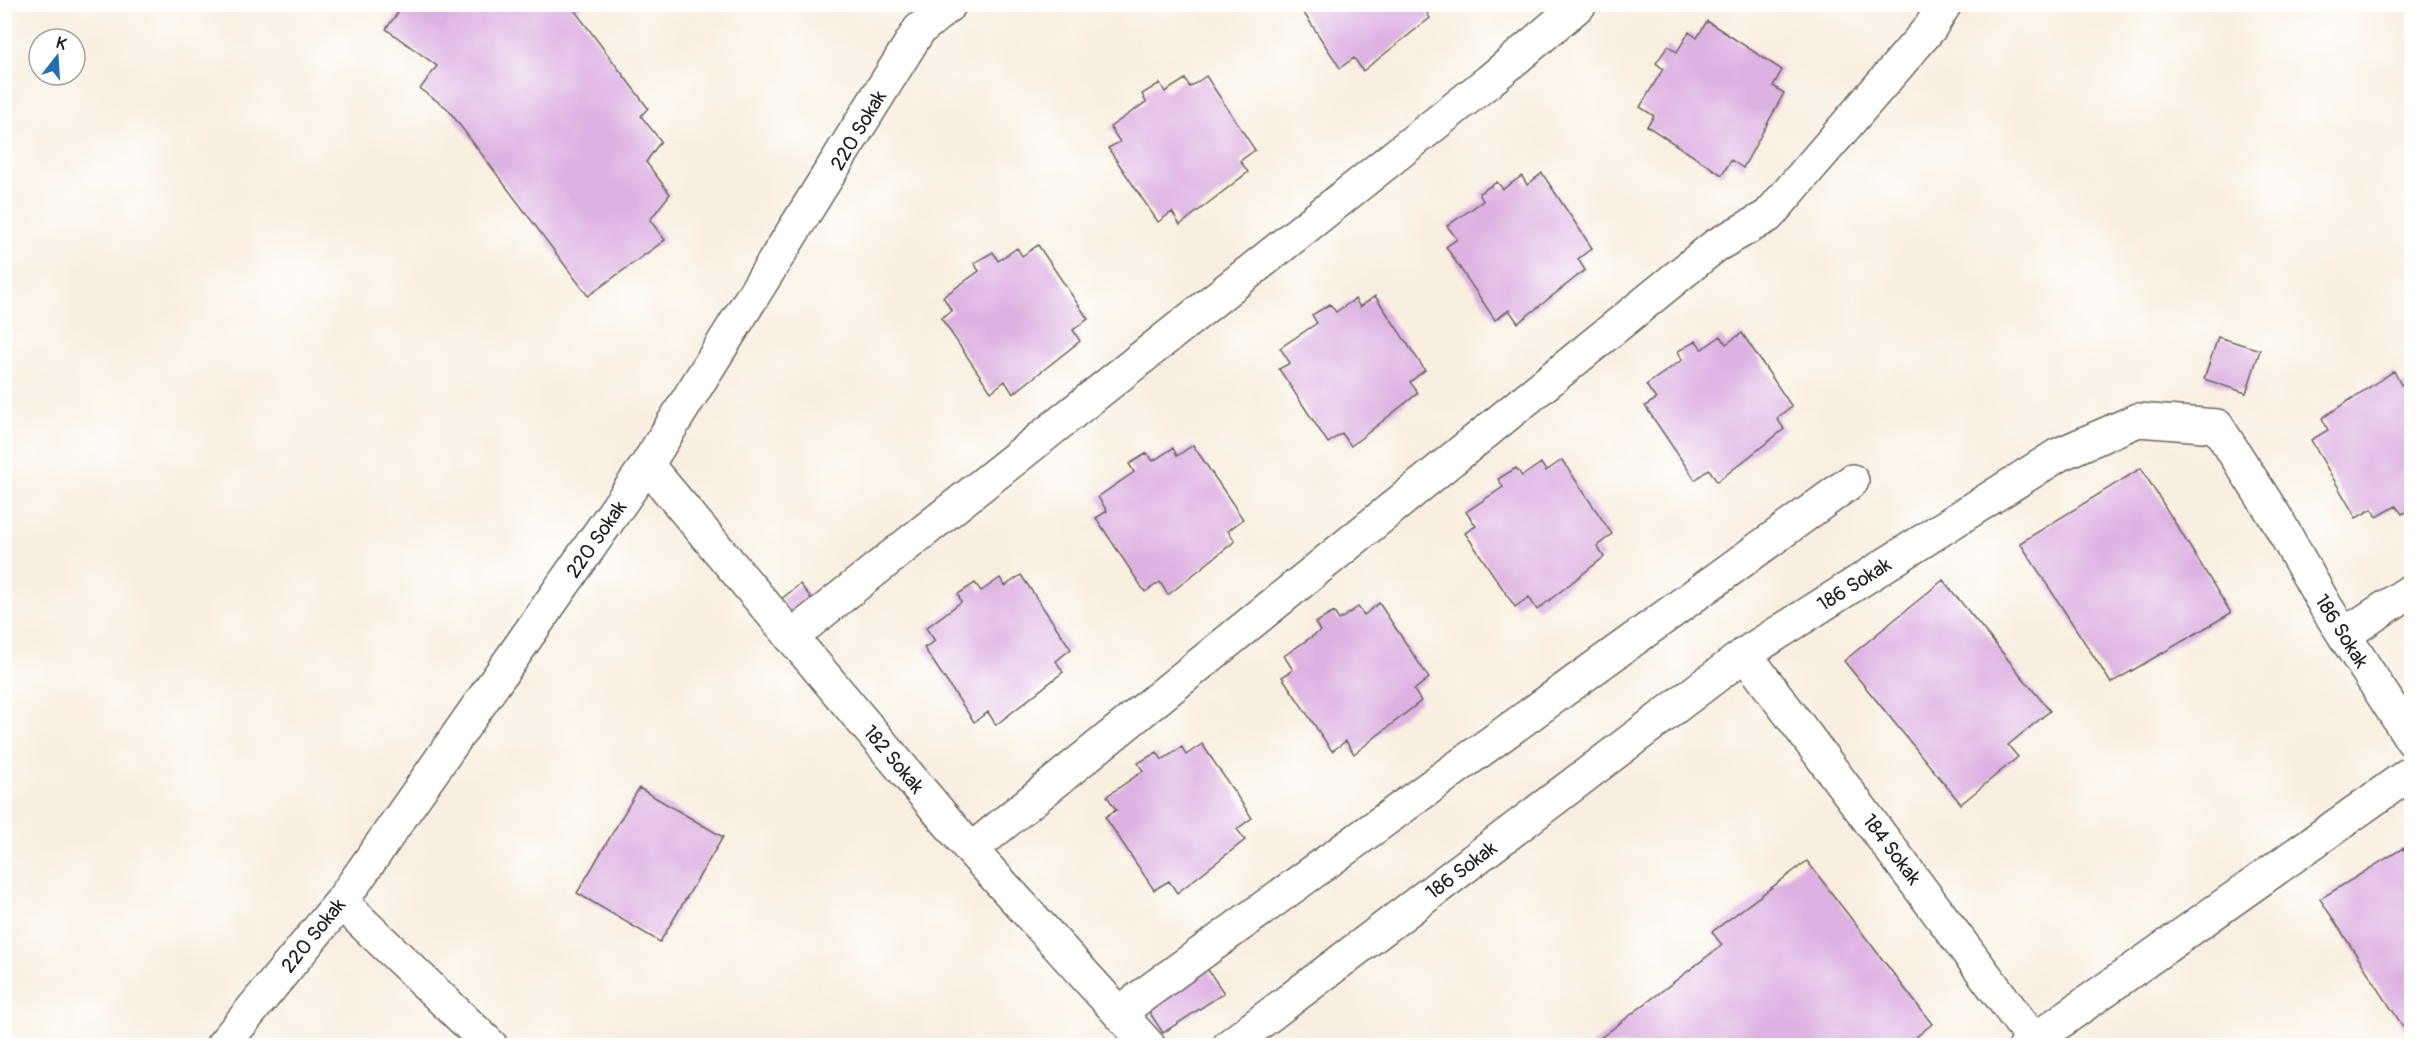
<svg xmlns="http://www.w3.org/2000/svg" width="2416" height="1050" font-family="Pangolin,sans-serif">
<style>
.building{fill:#ddb1e1}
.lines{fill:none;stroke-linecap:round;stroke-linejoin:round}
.minor-casing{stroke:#696660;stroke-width:36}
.minor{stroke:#fff;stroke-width:33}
.labels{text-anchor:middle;stroke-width:6;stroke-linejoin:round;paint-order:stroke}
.street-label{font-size:20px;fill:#1c1c1c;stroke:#fff}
</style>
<rect width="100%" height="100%" fill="#fff"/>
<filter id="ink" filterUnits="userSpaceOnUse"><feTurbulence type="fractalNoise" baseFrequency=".0167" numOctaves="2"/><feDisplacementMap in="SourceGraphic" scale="12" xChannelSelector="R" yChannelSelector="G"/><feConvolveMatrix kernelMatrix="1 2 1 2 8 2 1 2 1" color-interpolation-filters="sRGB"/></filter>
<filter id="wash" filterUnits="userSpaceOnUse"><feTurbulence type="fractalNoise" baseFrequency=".008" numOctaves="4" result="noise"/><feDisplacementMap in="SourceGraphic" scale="24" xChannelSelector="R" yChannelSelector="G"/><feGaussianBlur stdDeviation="1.35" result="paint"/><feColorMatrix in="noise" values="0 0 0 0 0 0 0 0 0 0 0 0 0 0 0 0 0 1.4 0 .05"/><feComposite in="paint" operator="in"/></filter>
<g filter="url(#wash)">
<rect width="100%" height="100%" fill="#f9eedf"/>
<g id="blocks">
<path class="building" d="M 404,4 L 585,4 L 575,11 L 648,108 L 641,116 L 661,141 L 646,162 L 670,194 L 650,220 L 665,240 L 588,296 L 447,108 L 420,89 L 437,66 L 386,29 Z
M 1298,4 L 1425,4 L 1423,6 L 1430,18 L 1363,71 L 1354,58 L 1340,68 Z
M 1707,21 L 1782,70 L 1773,86 L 1784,93 L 1743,168 L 1731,160 L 1722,175 L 1647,126 L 1654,116 L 1640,107 L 1663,69 L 1656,63 L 1668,46 L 1677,52 L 1689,32 L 1697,38 Z
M 1206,76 L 1255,150 L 1240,161 L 1248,172 L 1180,225 L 1172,212 L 1158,222 L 1108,148 L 1120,142 L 1110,127 L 1146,102 L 1142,94 L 1160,83 L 1165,92 L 1185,79 L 1190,87 Z
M 1542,173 L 1592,248 L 1578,259 L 1585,270 L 1518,323 L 1509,310 L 1495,320 L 1446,247 L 1457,239 L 1447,226 L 1483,201 L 1479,193 L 1497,182 L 1503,189 L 1522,176 L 1527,185 Z
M 1038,245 L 1088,319 L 1073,330 L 1080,341 L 1013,394 L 1005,381 L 991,392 L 941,318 L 952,311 L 943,297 L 979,271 L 974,263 L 993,252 L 998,261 L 1017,248 L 1022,256 Z
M 1375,296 L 1425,370 L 1410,382 L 1418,393 L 1351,446 L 1342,433 L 1328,443 L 1279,369 L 1290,363 L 1280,348 L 1317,323 L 1312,315 L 1330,304 L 1336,312 L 1355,299 L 1360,307 Z
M 1742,333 L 1792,407 L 1777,418 L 1784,429 L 1717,482 L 1709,469 L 1695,480 L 1645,406 L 1656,399 L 1646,385 L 1682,360 L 1678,351 L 1696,341 L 1702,349 L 1721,336 L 1726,344 Z
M 2218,337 L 2260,350 L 2246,393 L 2204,379 Z
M 2394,371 L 2401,385 L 2412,378 L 2412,509 L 2402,514 L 2396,506 L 2377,517 L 2372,509 L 2356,518 L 2311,440 L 2328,430 L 2322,418 Z
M 1193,445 L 1243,519 L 1228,531 L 1235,541 L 1168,595 L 1160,582 L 1145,592 L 1096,518 L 1107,511 L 1098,497 L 1134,472 L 1129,464 L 1147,453 L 1153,461 L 1173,448 L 1177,456 Z
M 1562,460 L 1612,534 L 1597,546 L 1604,557 L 1537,610 L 1529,597 L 1515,607 L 1465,533 L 1476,526 L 1466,512 L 1503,487 L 1498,479 L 1516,468 L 1522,476 L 1541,463 L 1546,471 Z
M 2141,468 L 2231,613 L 2111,683 L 2020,543 Z
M 1021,575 L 1071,649 L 1056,661 L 1063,672 L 996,725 L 988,712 L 974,722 L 924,648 L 935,641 L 926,628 L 961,602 L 958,594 L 975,583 L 981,591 L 1000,578 L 1005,586 Z
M 1943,580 L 2050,711 L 2008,745 L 2018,757 L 1961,804 L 1844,661 Z
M 800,584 L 816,604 L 791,612 L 780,600 Z
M 1379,603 L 1429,678 L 1414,690 L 1421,701 L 1354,754 L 1346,741 L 1332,751 L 1282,677 L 1293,670 L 1284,656 L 1320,631 L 1315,623 L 1334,612 L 1339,620 L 1358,607 L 1364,615 Z
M 1202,744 L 1252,818 L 1237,829 L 1245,840 L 1177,893 L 1169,881 L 1154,890 L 1105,817 L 1116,810 L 1107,796 L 1143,771 L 1138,763 L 1157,752 L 1162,760 L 1182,747 L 1186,755 Z
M 639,788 L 723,837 L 660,942 L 577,893 Z
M 2403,848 L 2412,860 L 2412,1034 L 2409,1036 L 2320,899 Z
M 1807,861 L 1932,1024 L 1905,1046 L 1590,1046 L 1722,945 L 1712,932 Z
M 1206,967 L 1224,993 L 1163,1033 L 1146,1007 Z"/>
</g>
</g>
<g filter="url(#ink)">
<use href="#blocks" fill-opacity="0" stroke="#696660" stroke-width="1.5"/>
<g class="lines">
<defs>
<path id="minor" d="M 647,465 L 971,850 L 1149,1046
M 2344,635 L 2412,590
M 791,637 L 1489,81 L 1580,4
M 1745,654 L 2038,1046
M 971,850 L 1715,246 L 1768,216 L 1930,28 L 1945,4
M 341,902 L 491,1046
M 1120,1012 L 1852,481
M 222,1046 L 341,902 L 647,465 L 919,30 L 950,4
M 1229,1046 L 1745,654 L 2058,455 L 2138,420 L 2217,426 L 2276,518 L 2326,607 L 2412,740
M 2026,1046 L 2412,772"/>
</defs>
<use href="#minor" class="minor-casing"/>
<use href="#minor" class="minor"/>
</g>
</g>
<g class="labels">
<g class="street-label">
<text transform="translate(858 130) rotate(-59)" y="7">220 Sokak</text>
<text transform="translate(596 539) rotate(-55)" y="7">220 Sokak</text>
<text transform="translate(1854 584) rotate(-32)" y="7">186 Sokak</text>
<text transform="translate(2342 631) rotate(58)" y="7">186 Sokak</text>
<text transform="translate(894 759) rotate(50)" y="7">182 Sokak</text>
<text transform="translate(1892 849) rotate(53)" y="7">184 Sokak</text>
<text transform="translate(1461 870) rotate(-37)" y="7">186 Sokak</text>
<text transform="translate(313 935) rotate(-51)" y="7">220 Sokak</text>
</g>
</g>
<rect width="2416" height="1050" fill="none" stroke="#fff" stroke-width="24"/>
<g transform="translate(57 57) rotate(17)"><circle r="28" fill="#ffffff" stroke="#a4a4a4" stroke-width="1.5"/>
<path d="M0-4.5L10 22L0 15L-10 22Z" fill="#1f6fb2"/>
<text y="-9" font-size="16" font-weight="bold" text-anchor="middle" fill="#1c1c1c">K</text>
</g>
</svg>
